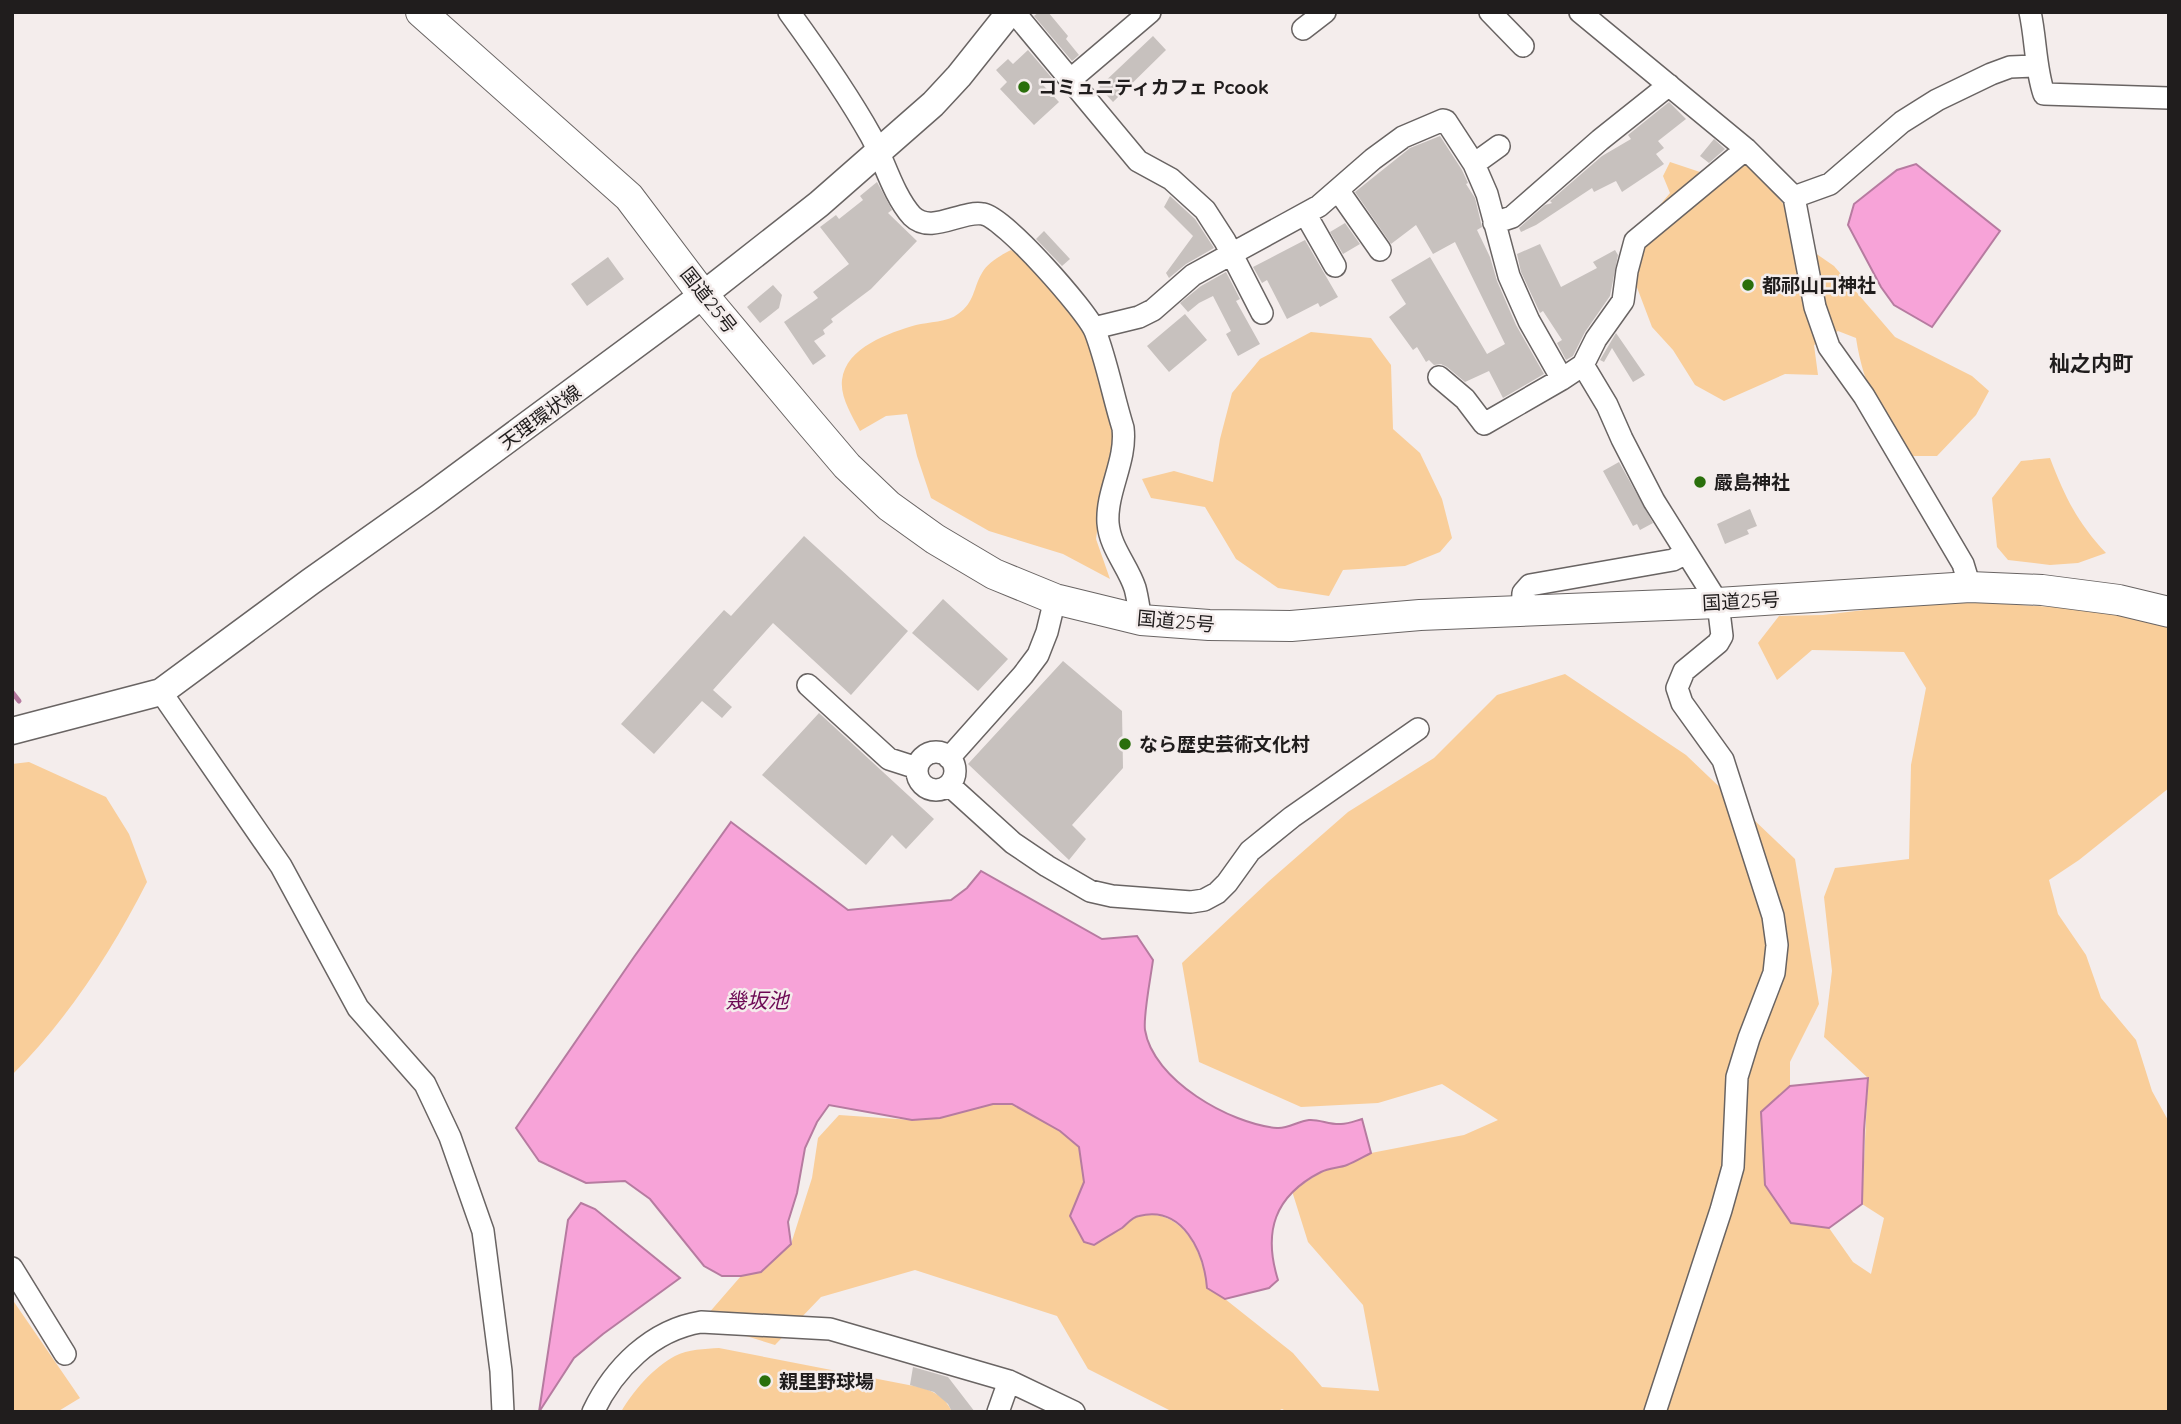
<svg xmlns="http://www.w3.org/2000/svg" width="2181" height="1424" font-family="Quicksand,'Noto Sans JP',sans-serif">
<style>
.green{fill:#f9ce9a}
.water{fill:#f7a3d8;stroke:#b67ba0;stroke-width:2}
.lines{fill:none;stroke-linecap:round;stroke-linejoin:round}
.stream{stroke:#b67ba0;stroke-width:5}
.building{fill:#c7c1be}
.minor-casing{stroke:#696463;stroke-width:24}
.major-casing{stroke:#696463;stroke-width:29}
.highway-casing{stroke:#696463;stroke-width:32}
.minor{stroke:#fff;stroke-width:21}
.major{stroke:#fff;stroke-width:26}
.highway{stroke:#fff;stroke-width:30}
.poi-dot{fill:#2a6f0c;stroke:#f4edec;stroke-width:2.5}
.labels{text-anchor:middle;stroke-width:5;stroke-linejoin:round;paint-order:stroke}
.poi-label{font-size:19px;font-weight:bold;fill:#201d1d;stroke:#f4edec;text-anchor:start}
.street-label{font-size:19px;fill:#201d1d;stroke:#f4edec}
.neighbourhood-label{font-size:21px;font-weight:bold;fill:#201d1d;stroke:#f4edec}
.water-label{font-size:21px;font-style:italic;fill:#6d0954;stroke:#f4edec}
</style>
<rect width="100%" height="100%" fill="#f4edec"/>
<path class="green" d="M 1724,159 L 1750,165 L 1786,207 L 1792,237 L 1834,266 L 1895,337 L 1972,376 L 1989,391 L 1976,415 L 1937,456 L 1910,456 C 1881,414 1864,390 1856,338 L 1838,331 L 1814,345 L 1818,375 L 1785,374 L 1724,401 L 1695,385 L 1673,350 L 1652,327 L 1630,269 L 1640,229 L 1670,193 L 1663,176 L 1670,162 L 1706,174 Z
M 1011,250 L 1021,257 L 1081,320 L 1110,417 L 1114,452 L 1103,486 L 1096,539 L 1110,579 L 1063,554 L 989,531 L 931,498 L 917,456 L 907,414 L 886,416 L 860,431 C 852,416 840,397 842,380 C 846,347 889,333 916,325 C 928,322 948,322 958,314 C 975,302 973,288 982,273 C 987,263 1001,255 1011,250 Z
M 1311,332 L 1371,338 L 1391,365 L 1393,429 L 1420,453 L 1442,499 L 1452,538 L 1440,552 L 1405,566 L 1343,570 L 1329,596 L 1278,588 L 1236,559 L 1205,507 L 1151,498 L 1142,479 L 1174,471 L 1213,482 L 1220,439 L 1232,393 L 1260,359 Z
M 2050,458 C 2065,497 2077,522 2106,553 L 2078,563 L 2050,565 L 2008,560 L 1997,547 L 1992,498 L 2021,461 Z
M 1955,599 L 2019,605 L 2093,609 L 2169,627 L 2169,788 L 2079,860 L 2049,880 L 2058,914 L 2086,955 L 2101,998 L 2136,1040 L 2152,1091 L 2169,1122 L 2169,1412 L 1288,1412 L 1282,1409 L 1276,1412 L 1173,1412 L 1088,1369 L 1057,1316 L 915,1270 L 821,1297 L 775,1345 L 701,1322 L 741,1276 L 761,1272 L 791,1244 L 812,1178 L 818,1138 L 839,1115 L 912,1120 L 993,1104 L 1013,1104 L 1060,1131 L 1079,1147 L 1085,1182 L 1080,1194 L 1094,1245 C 1101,1240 1135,1217 1139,1216 C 1182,1206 1204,1253 1207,1288 L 1225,1299 L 1293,1353 L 1322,1387 L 1379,1391 L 1363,1305 L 1308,1242 L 1292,1191 L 1323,1171 L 1353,1162 L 1371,1153 L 1464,1135 L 1498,1120 L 1442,1084 L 1378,1103 L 1301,1107 L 1199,1062 L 1182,963 L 1268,882 L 1348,812 L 1434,758 L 1497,695 L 1565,674 L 1686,755 L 1795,859 L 1819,1004 L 1790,1062 L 1790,1086 L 1761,1112 L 1791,1223 L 1829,1228 L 1853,1262 L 1871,1274 L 1884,1218 L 1862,1204 L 1868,1078 L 1824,1037 L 1832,971 L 1824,897 L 1835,868 L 1909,859 L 1911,765 L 1926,688 L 1904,652 L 1812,650 L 1777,680 L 1758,643 L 1779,616 L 1823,615 Z
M 29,762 L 106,797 L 129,834 L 147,882 C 112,951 67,1020 12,1075 L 12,764 Z
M 12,1299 L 80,1398 L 57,1412 L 12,1412 Z
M 719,1348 L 919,1387 C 934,1391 945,1397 952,1412 L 621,1412 C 633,1391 654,1367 675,1356 C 688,1349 705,1349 719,1348 Z"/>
<path class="water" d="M 1916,164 L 2000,231 L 1932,327 L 1894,305 L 1881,287 L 1848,225 L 1854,204 L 1897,170 Z
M 731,822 L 848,910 L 951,900 L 967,888 L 981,871 L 1102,939 L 1137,936 L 1153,960 C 1151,976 1143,1016 1145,1030 C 1153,1080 1230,1124 1277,1128 C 1288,1129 1298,1121 1309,1120 C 1319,1119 1330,1125 1341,1124 C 1348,1124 1355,1121 1362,1119 L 1371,1153 C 1363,1157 1355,1162 1347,1165 C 1339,1168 1329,1168 1321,1172 C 1274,1196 1263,1232 1278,1280 L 1269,1288 L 1225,1299 L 1207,1288 C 1204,1252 1183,1205 1139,1216 C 1132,1217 1127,1224 1122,1228 C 1112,1234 1103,1239 1094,1245 L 1084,1242 L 1070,1216 L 1084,1182 L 1079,1147 L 1060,1131 L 1012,1104 L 993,1104 L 940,1118 L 912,1120 L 829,1105 L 817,1122 L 805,1148 L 797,1193 L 788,1222 L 791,1244 L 761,1272 L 741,1276 L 722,1276 L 704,1266 L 650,1199 L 625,1181 L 586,1183 L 539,1161 L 516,1128 L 634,957 Z
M 1868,1078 L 1864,1130 L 1862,1204 L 1829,1228 L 1791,1223 L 1765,1185 L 1761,1112 L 1790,1086 Z
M 581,1203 L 595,1209 L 680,1278 L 603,1334 L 574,1358 L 539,1412 L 568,1220 Z"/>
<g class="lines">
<path class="stream" d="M 12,692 L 19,701"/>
</g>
<path class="building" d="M 1039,12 L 1048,12 L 1068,36 L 1066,39 L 1079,55 L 1072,61 L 1034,16 Z
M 1153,36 L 1166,50 L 1113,102 L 1099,87 Z
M 1028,50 L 1052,78 L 1043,85 L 1059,102 L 1034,125 L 1000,89 L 1007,82 L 996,70 L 1008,59 L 1013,64 Z
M 1669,102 L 1686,119 L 1658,141 L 1664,148 L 1656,154 L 1664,164 L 1622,192 L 1616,181 L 1594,192 L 1592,188 L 1536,225 L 1521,232 L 1519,228 L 1545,205 L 1552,203 L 1550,201 L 1602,156 L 1631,139 L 1628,135 Z
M 1440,136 L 1462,170 L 1468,183 L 1466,184 L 1475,198 L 1481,223 L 1482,227 L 1477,230 L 1490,257 L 1497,281 L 1516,325 L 1544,374 L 1503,398 L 1489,371 L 1465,382 L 1447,367 L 1441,364 L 1434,365 L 1429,360 L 1426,362 L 1417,347 L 1413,350 L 1389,317 L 1406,304 L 1391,280 L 1430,257 L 1487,354 L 1505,344 L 1455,242 L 1433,254 L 1416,225 L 1391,244 L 1355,192 L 1410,148 Z
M 1714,139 L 1725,149 L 1709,163 L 1700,156 Z
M 877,182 L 892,210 L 888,213 L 917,241 L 871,289 L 831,319 L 833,322 L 823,330 L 825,334 L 814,341 L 826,356 L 813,365 L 784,322 L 818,298 L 813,292 L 849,264 L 820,227 L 836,215 L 839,219 L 863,200 L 860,196 Z
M 1170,196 L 1195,219 L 1214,248 L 1186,264 L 1169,278 L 1166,273 L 1193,236 L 1164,207 Z
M 1345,223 L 1360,244 L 1343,254 L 1330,232 Z
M 1044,231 L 1070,259 L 1062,266 L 1036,239 Z
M 1305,240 L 1338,297 L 1320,307 L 1318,303 L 1287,319 L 1267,280 L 1262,283 L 1253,267 Z
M 1540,244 L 1561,287 L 1597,268 L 1593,262 L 1615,250 L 1618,255 L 1610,296 L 1585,332 L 1573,356 L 1566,360 L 1557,343 L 1562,340 L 1543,311 L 1540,313 L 1521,272 L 1517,254 Z
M 608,257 L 624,279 L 587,306 L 571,284 Z
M 1226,272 L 1240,299 L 1236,301 L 1260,344 L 1238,356 L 1226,334 L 1231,331 L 1213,296 L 1199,303 L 1188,312 L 1180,303 L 1201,286 Z
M 773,285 L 782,295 L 779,308 L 760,323 L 747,307 Z
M 1185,314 L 1207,340 L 1169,372 L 1147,346 Z
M 1616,333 L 1645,375 L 1633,382 L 1612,348 L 1604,362 L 1600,360 Z
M 1619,462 L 1653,523 L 1640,530 L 1637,524 L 1633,526 L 1603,471 Z
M 1750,509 L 1757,526 L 1747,530 L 1749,534 L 1725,544 L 1717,524 Z
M 804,536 L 908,631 L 851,695 L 773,623 L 713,690 L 732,707 L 722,718 L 702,701 L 654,754 L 621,724 L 724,610 L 731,616 Z
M 943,599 L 1008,659 L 978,691 L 912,633 Z
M 1063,661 L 1122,711 L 1123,768 L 1072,825 L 1086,839 L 1069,860 L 968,764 Z
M 819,713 L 934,819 L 906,849 L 892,835 L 866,865 L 762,775 Z
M 913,1367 L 948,1377 L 975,1412 L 952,1412 L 948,1404 L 934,1392 L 910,1385 Z"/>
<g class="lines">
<defs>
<path id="minor" d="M 789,12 C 818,52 847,93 871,136 C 884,160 893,195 912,216 C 931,235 961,210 983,214 C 1004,217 1086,310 1095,331 C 1107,362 1113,396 1123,428 C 1127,461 1106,491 1108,523 C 1110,548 1128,566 1135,588 C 1138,599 1139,610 1141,620
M 1014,12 L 1138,161 L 1171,179 L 1205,210 L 1225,241 L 1262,313
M 1490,12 L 1523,46
M 1580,12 L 1746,149 L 1794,197 L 1815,307 L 1829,347 L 1864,396 L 1963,564 L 1970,587
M 2030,12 C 2036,39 2035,67 2044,94 L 2169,98
M 1303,29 L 1325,12
M 1070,80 L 1150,12
M 1474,164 L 1499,146
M 1338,190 L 1380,250
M 1794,197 L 1830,184 L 1902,122 L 1937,100 L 1991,74 L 2010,67 L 2037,66
M 1306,215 L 1335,266
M 1494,223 L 1512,217 L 1600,140 L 1669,85
M 1094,328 L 1139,317 L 1153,310 L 1193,275 L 1319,206 L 1373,159 L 1403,137 L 1443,120 L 1446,121 L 1474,164 L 1487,194 L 1509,276 L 1529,321 L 1562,379 L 1583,365 L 1596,339 L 1623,301 L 1627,271 L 1635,241 L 1746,149
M 1583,365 L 1607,405 L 1622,439 L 1654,501 L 1718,603 L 1722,636 L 1718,643 L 1684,671 L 1677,688 L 1682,703 L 1723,760 L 1773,916 L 1777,945 L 1774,973 L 1749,1038 L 1737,1077 L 1733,1167 L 1721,1210 L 1655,1412
M 1439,377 L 1465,399 L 1484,424 L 1562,379
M 1522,611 L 1523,593 L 1530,585 L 1673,560 L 1686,553
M 808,685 L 889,759 L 917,768
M 161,692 L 281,866 L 358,1008 L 425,1084 L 450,1137 L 483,1231 L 501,1371 L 503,1412
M917 771a19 19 0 1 1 38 0a19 19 0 1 1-38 0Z
M 949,758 L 1023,675 L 1038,655 L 1047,632 L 1055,599
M 949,785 L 1013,843 L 1047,866 L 1090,891 L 1112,896 L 1191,902 L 1204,900 L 1217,893 L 1227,883 L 1250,851 L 1292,817 L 1418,729
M 12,1268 L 65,1354
M 593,1412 C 614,1368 652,1330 701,1322 L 830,1329 L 1009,1381 L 1074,1412
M 998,1412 L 1009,1381"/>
<path id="major" d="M 12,731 L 161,692 L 310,582 L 430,497 L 703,295 L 819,204 L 933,104 L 959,76 L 1010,12"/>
<path id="highway" d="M 421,12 L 629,197 L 703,295 L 807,419 L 847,466 L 889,506 L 935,539 L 994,574 L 1055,599 L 1141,620 L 1209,625 L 1291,626 L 1420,615 L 1718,603 L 1970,587 L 2042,590 L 2119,600 L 2169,612"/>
</defs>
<use href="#minor" class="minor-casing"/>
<use href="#major" class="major-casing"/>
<use href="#highway" class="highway-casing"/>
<use href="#minor" class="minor"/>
<use href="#major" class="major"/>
<use href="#highway" class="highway"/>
</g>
<g class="poi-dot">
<circle cx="1024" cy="87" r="7"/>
<circle cx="1748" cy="285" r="7"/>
<circle cx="1700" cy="482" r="7"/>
<circle cx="1125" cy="744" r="7"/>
<circle cx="765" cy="1381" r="7"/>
</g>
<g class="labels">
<g class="poi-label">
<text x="1038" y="94">コミュニティカフェ Pcook</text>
<text x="1762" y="292">都祁山口神社</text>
<text x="1714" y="489">嚴島神社</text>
<text x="1139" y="751">なら歴史芸術文化村</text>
<text x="779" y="1388">親里野球場</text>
</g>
<g class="street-label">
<text transform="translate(709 300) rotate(52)" y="7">国道25号</text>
<text transform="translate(540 417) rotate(-36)" y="7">天理環状線</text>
<text transform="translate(1741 601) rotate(-3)" y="7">国道25号</text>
<text transform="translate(1176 621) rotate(5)" y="7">国道25号</text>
</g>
<g class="neighbourhood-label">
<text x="2091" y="371">杣之内町</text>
</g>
<g class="water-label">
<text x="757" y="1008">幾坂池</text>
</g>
</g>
<rect width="2181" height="1424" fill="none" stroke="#201d1d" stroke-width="28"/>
</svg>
